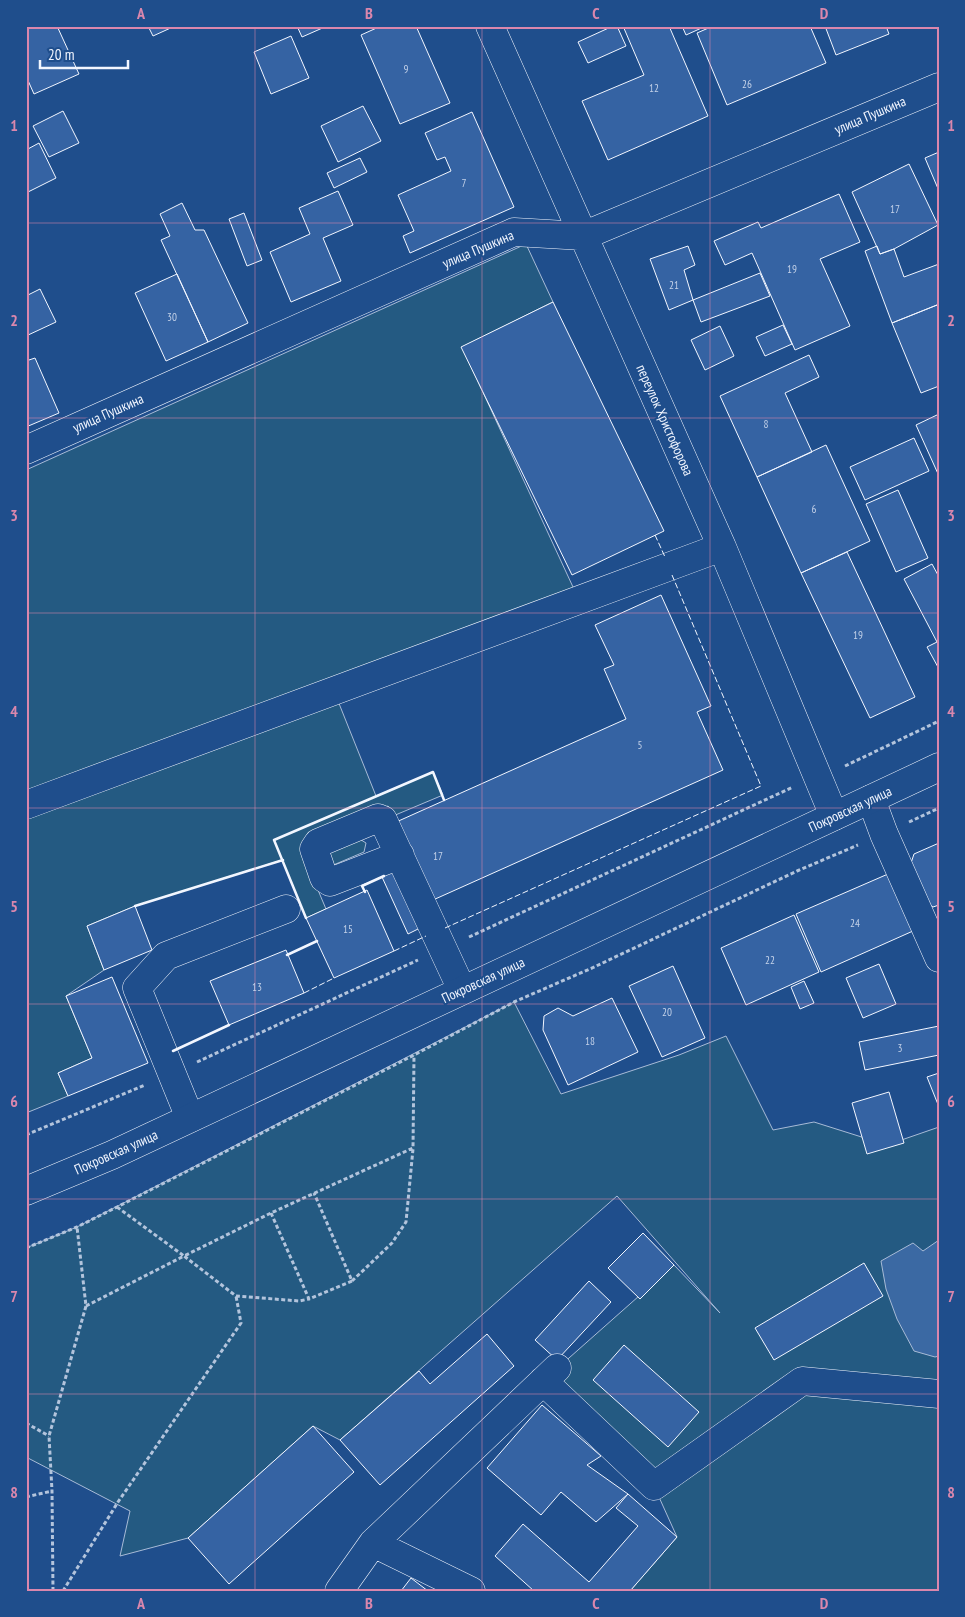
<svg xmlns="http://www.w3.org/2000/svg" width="965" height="1617" font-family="'PT Sans Narrow',sans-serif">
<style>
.green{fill:#245a82;stroke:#a8bbd7}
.water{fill:#3b69a3;stroke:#a8bbd7}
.building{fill:#3563a3;stroke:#f2f6ff}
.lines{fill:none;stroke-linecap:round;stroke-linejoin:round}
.minor-casing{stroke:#f2f6ff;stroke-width:29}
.major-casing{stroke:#f2f6ff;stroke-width:29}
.path{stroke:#b3c4dc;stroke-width:3;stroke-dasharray:4 2.5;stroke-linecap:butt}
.minor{stroke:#1f4e8c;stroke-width:28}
.major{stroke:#1f4e8c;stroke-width:28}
.fence{stroke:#f2f6ff;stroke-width:1;stroke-dasharray:6 2.5;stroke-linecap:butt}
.wall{stroke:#f2f6ff;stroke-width:2.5}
.grid{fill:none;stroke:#da87ad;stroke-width:1;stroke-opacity:0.55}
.labels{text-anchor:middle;stroke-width:4;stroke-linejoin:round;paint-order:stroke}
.number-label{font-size:11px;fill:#c3d1e8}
.street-label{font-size:14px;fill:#f2f6ff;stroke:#1f4e8c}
.neatline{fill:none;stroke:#da87ad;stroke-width:2}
.grid-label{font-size:16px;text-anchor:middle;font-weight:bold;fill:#da87ad}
</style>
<rect width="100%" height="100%" fill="#1f4e8c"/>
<path class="green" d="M 526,244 L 553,302 L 462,347 L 579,600 L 334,691 L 376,796 L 433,772 L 443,795 L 393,816 L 388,806 L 309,840 L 304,857 L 326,909 L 306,918 L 282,860 L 135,906 L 87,926 L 104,970 L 66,996 L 92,1058 L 58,1073 L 68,1096 L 26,1113 L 26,470 Z
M 358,838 L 366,843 L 364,852 L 331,866 L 325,852 Z
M 514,1002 L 561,1094 L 679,1055 L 726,1036 L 773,1130 L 814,1122 L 887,1145 L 939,1127 L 939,1591 L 630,1591 L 677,1537 L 654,1486 L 543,1381 L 674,1265 L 720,1313 L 617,1196 L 340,1440 L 313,1426 L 188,1538 L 120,1556 L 130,1511 L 26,1457 L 26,1248 L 77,1227 Z"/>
<path class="water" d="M 939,1240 L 939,1356 L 935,1357 L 914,1351 L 897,1319 L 886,1289 L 881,1261 L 913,1243 L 923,1251 Z"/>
<path class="building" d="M 26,26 L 57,26 L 79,74 L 34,94 L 26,76 Z
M 148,26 L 175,26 L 153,36 Z
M 297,26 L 327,26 L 302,37 Z
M 381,26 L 416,26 L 450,103 L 400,124 L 361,35 Z
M 613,26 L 617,26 L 626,46 L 588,63 L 578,42 Z
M 623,26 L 669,26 L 708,116 L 608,160 L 582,101 L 644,75 Z
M 682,26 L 706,26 L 686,35 Z
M 713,26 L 810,26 L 826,63 L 727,105 L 697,33 Z
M 825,26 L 886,26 L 889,34 L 836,55 Z
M 291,36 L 309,78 L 271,94 L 254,52 Z
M 363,106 L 381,141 L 338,162 L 321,126 Z
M 63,111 L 79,143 L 49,157 L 33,126 Z
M 472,112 L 514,207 L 410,253 L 403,236 L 414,231 L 398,195 L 451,171 L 445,157 L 437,160 L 425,133 Z
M 39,143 L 56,178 L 26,193 L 26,150 Z
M 939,152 L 939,191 L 925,158 Z
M 360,158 L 367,172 L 334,188 L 327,173 Z
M 909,164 L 938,225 L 894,249 L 880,254 L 852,192 Z
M 338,191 L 353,225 L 323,238 L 341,281 L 291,302 L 270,252 L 310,234 L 299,208 Z
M 839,194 L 860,242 L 820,259 L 850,326 L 795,350 L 752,253 L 725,265 L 714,241 L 758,222 L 761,228 Z
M 182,203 L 195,230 L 204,230 L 248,323 L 208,342 L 161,240 L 170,236 L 160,214 Z
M 244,213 L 262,260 L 247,266 L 229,219 Z
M 688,246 L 695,265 L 684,270 L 693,300 L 669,310 L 650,259 Z
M 877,246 L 880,254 L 894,249 L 904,277 L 939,264 L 939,310 L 937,305 L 892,323 L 865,251 Z
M 760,273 L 770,296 L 701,322 L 693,300 Z
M 177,274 L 208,342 L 166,361 L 135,293 Z
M 40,289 L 56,322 L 26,336 L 26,296 Z
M 553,302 L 664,531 L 572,575 L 461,347 Z
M 937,305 L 939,310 L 939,386 L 921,393 L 892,323 Z
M 783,325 L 792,344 L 765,356 L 756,337 Z
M 720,326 L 734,356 L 705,370 L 691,340 Z
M 809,355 L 819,377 L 785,393 L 812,452 L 757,477 L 720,396 Z
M 35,358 L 59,413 L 26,427 L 26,361 Z
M 939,414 L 939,476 L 916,425 Z
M 914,438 L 929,471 L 865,500 L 850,467 Z
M 826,445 L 870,541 L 801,573 L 757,477 Z
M 898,490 L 928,558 L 896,572 L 866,504 Z
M 847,552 L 915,697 L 870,718 L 801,573 Z
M 932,564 L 939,577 L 939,669 L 927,647 L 937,642 L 904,579 Z
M 661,595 L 711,706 L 697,712 L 723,770 L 433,900 L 394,823 L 626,719 L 604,669 L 614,665 L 595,625 Z
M 939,843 L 939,905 L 933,907 L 920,899 L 908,872 L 914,854 Z
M 397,870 L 422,927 L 408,934 L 382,877 Z
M 888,874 L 913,931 L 821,972 L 796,914 Z
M 367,890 L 394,951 L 334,978 L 306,918 Z
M 135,906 L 152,950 L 104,970 L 87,926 Z
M 794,915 L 819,972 L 746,1005 L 721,948 Z
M 286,950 L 304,993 L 229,1025 L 210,981 Z
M 879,964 L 896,1004 L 863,1018 L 846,978 Z
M 673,966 L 705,1038 L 662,1057 L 629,986 Z
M 112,977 L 148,1063 L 68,1096 L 58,1073 L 92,1058 L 66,996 Z
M 804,981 L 814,1003 L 800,1009 L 791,987 Z
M 612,998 L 638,1052 L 568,1085 L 543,1030 L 544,1016 L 558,1008 L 573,1016 Z
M 939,1026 L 939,1055 L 865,1070 L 859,1042 Z
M 939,1073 L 939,1107 L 927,1077 Z
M 889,1092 L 904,1143 L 867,1154 L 852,1103 Z
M 643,1233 L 674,1265 L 640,1299 L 608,1268 Z
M 864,1263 L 883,1296 L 774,1360 L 755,1328 Z
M 589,1281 L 611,1302 L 557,1360 L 535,1340 Z
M 487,1334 L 514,1366 L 380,1485 L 340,1440 L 419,1371 L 430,1384 Z
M 624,1345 L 699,1412 L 668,1447 L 593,1380 Z
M 542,1405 L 601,1456 L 587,1465 L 628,1494 L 596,1522 L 561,1492 L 541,1515 L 487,1468 Z
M 313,1426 L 354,1472 L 229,1584 L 188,1538 Z
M 628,1494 L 677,1537 L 630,1591 L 534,1591 L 495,1556 L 523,1524 L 589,1582 L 638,1526 L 616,1508 Z
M 411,1578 L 428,1591 L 401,1591 Z"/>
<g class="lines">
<defs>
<path id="minor" d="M 490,26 L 722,547 L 834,816
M 26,450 L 514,232 L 583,236 L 939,87
M 871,799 L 884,834 L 939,958
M 26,805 L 722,547
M 400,855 L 330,882 L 324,878 L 314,849 L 318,843 L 378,818 L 383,820 L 462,990
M 190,1118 L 137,988 L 166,956 L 286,909
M 543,1381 L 654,1486 L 802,1381 L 939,1394
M 373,1543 L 471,1591
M 339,1591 L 373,1543 L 557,1368"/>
<path id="major" d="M 26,1191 L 112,1155 L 939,767"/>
</defs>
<use href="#minor" class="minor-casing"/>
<use href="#major" class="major-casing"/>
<path class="path" d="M 845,766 L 939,721
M 909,822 L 939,808
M 469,937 L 793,787
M 197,1062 L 418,960
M 26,1135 L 145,1085
M 117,1207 L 184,1256 L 271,1213 L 413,1148 L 414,1055
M 271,1213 L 309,1299 L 352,1281 L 314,1193
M 26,1248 L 77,1227 L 117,1207 L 414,1055 L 514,1002 L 592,968 L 797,871 L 858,845
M 352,1281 L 392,1243 L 406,1222 L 413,1149
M 86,1306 L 184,1256 L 236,1296 L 299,1301 L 309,1299
M 26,1423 L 49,1436
M 26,1497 L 52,1491
M 53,1591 L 52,1491 L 49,1436 L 86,1306 L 77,1227
M 63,1591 L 118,1502 L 241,1323 L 236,1296"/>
<use href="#minor" class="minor"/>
<use href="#major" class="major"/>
<path class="fence" d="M 655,535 L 665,557
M 445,928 L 761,786 L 672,575
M 394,951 L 426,936
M 304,993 L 334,978"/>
<path class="wall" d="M 365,892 L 362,886 L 384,876
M 135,906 L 283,860
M 306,918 L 274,840 L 433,772 L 444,800
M 287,955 L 317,941
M 173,1051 L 229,1025"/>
</g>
<path class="grid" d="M 255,26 L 255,1591M 482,26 L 482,1591M 710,26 L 710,1591M 26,223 L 939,223M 26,418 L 939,418M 26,613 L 939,613M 26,808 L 939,808M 26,1004 L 939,1004M 26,1199 L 939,1199M 26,1394 L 939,1394"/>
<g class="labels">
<g class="number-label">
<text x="406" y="73">9</text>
<text x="747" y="88">26</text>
<text x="654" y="92">12</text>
<text x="464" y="187">7</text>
<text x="895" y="213">17</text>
<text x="792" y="273">19</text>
<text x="674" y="289">21</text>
<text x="172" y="321">30</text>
<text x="766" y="428">8</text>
<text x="814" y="513">6</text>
<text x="858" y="639">19</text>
<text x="640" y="749">5</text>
<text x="438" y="860">17</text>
<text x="855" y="927">24</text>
<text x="348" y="933">15</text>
<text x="770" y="964">22</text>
<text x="257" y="991">13</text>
<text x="667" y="1016">20</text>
<text x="590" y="1045">18</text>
<text x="900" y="1052">3</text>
</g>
<g class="street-label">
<text transform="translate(870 115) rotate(-23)" y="5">улица Пушкина</text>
<text transform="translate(478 249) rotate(-23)" y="5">улица Пушкина</text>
<text transform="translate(108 413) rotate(-24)" y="5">улица Пушкина</text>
<text transform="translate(665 420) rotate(66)" y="5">переулок Христофорова</text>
<text transform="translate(850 809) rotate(-25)" y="5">Покровская улица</text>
<text transform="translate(483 980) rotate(-25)" y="5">Покровская улица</text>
<text transform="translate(116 1152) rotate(-24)" y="5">Покровская улица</text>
</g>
</g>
<rect width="965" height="1617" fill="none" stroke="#1f4e8c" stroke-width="55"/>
<path d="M40 60v8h88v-8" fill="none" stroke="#f2f6ff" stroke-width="2.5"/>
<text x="48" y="60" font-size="15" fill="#f2f6ff" stroke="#1f4e8c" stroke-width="4" paint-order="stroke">20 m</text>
<rect x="28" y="28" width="910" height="1562" class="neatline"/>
<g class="grid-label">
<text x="141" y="19">A</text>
<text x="369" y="19">B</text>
<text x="596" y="19">C</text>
<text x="824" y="19">D</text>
<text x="14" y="131">1</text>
<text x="951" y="131">1</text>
<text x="14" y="326">2</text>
<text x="951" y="326">2</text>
<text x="14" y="521">3</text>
<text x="951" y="521">3</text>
<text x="14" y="717">4</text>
<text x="951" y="717">4</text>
<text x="14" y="912">5</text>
<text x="951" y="912">5</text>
<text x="14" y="1107">6</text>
<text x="951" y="1107">6</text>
<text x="14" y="1302">7</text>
<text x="951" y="1302">7</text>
<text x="14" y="1498">8</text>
<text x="951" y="1498">8</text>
<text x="141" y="1609">A</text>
<text x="369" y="1609">B</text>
<text x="596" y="1609">C</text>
<text x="824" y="1609">D</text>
</g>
</svg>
